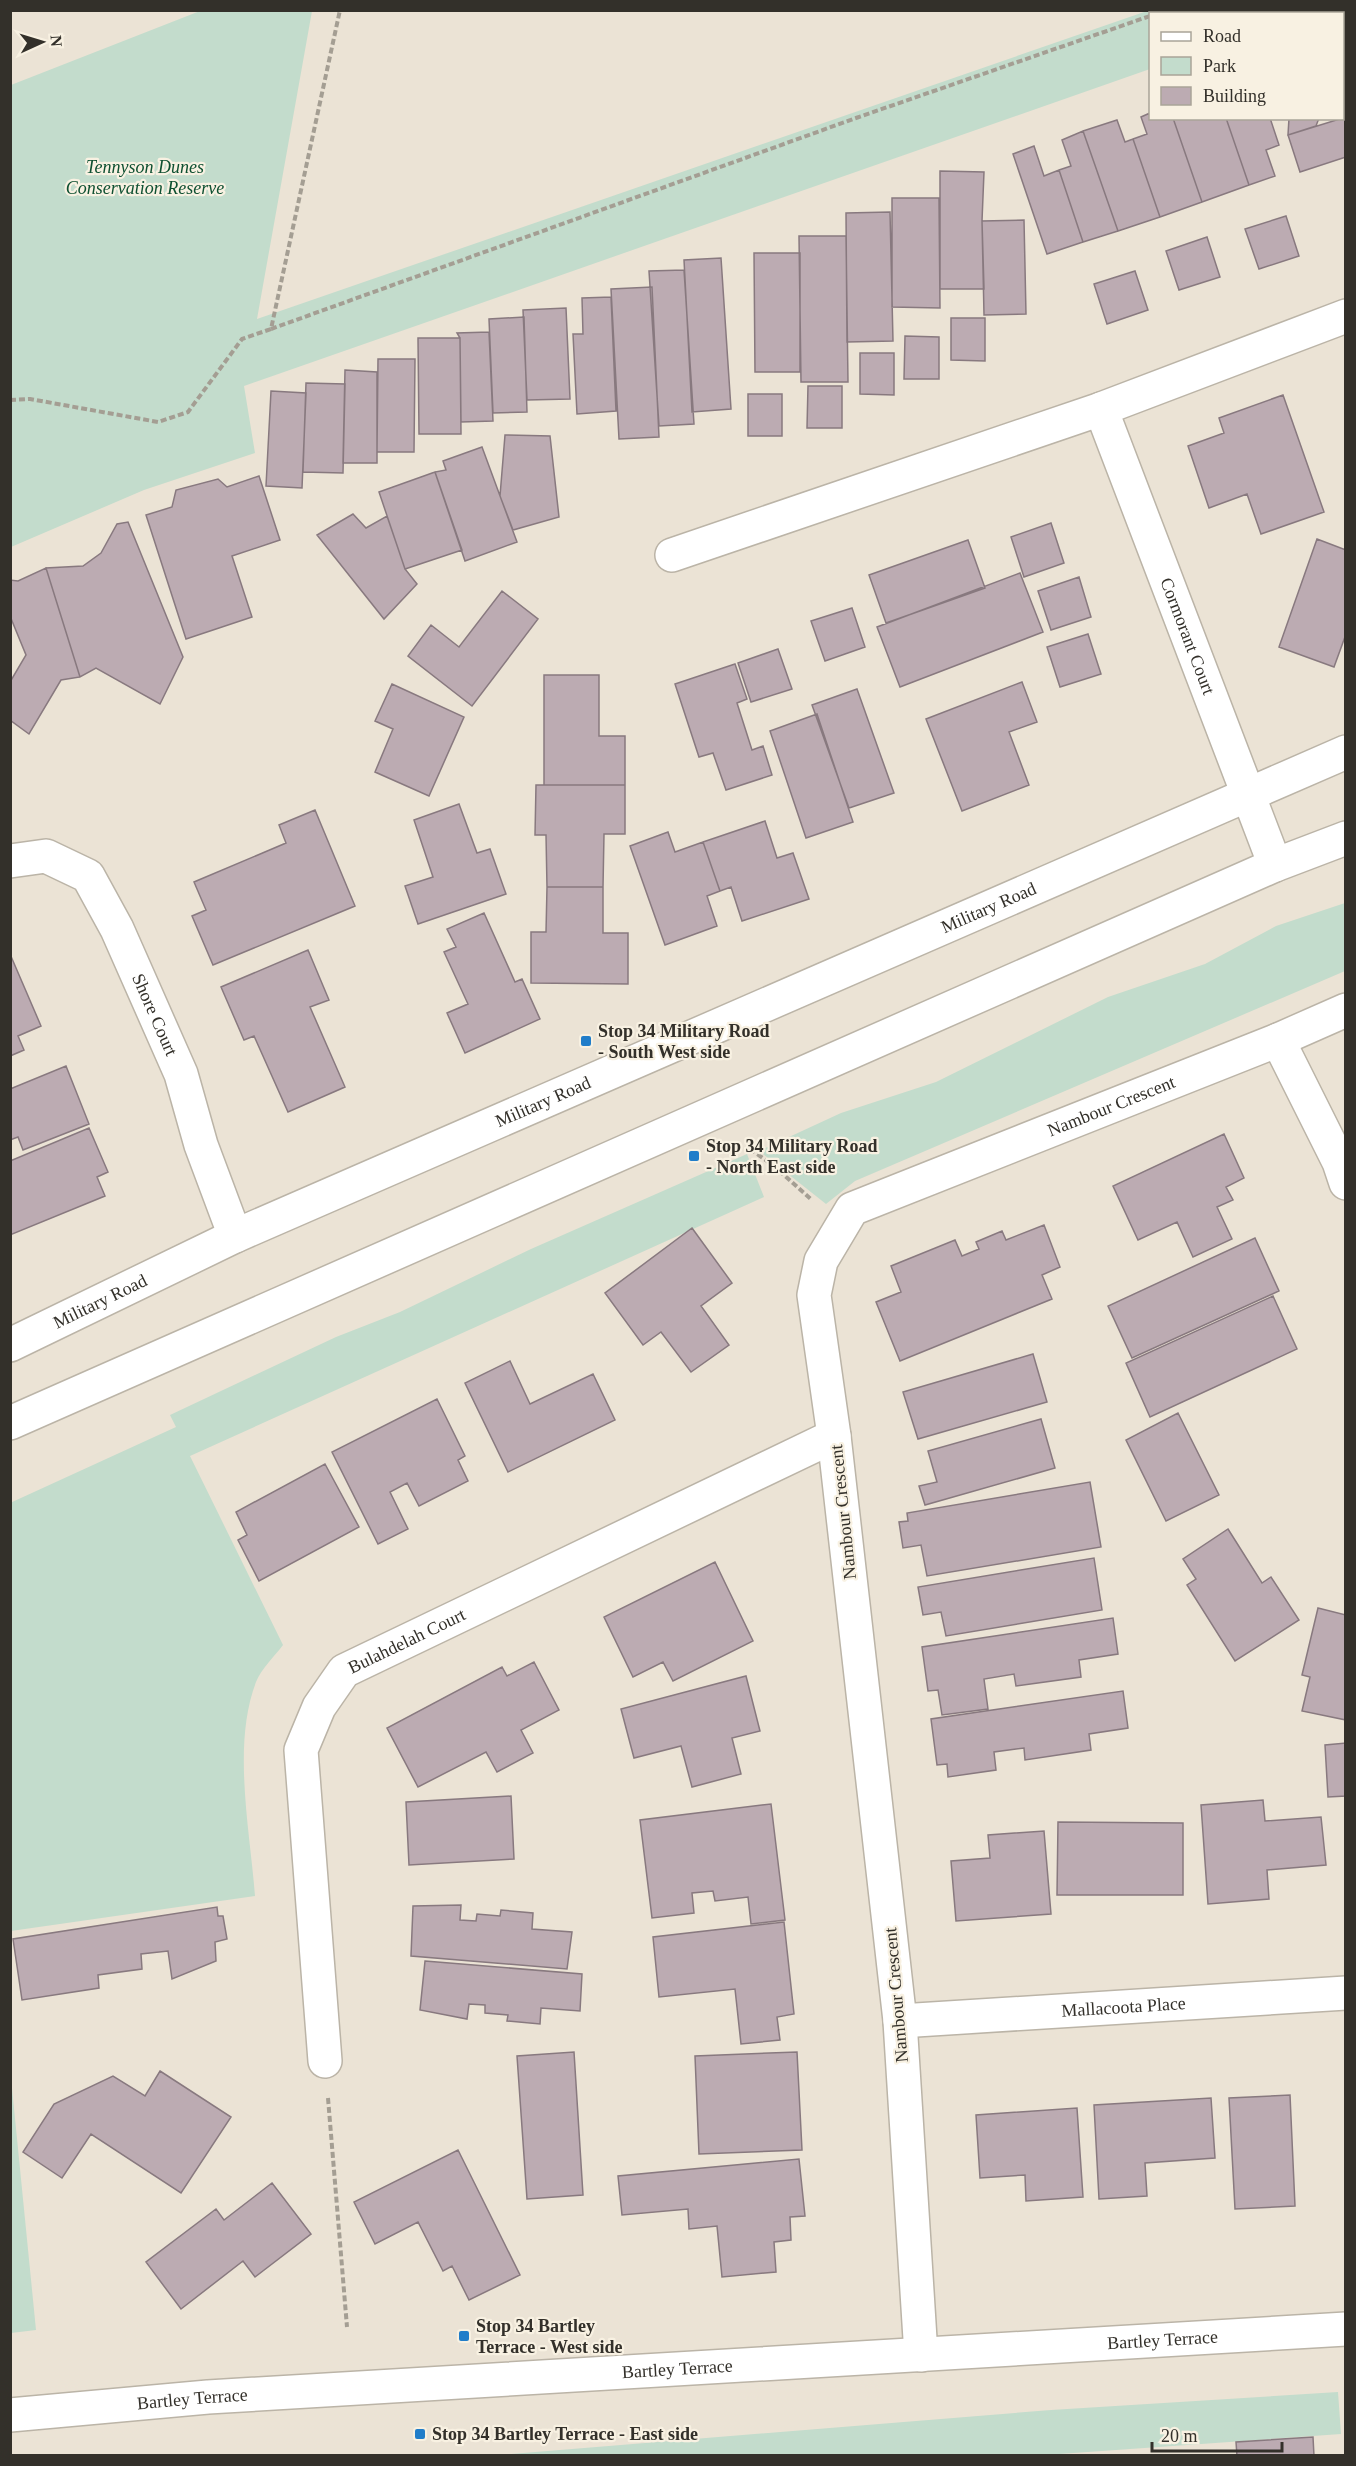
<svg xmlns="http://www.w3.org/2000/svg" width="1356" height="2466" font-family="Georgia,serif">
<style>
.green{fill:#c3dccc}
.building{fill:#bcabb2;stroke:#88797f;stroke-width:1.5}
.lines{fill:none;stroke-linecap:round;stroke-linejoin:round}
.minor-casing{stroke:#bbb4a7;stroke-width:36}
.tertiary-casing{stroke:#bbb4a7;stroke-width:36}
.secondary-casing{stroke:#bbb4a7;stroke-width:36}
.path{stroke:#a49e93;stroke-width:4;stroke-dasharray:6 3;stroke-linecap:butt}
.minor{stroke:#fff;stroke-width:33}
.tertiary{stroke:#fff;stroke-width:33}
.secondary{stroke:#fff;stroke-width:33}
.poi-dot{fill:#207dc9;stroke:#f8f1e2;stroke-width:2}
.labels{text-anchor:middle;stroke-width:4.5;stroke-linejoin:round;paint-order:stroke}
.park-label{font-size:18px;font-style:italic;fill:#0e5031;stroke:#f8f1e2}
.street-label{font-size:18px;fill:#33302a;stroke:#f8f1e2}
.poi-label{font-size:18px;font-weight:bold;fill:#33302a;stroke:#f8f1e2;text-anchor:start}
</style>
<rect width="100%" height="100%" fill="#ebe3d5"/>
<path class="green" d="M 200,11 L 312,11 L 257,319 L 1147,11 L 1317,11 L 1309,14 L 1150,14 L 1150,69 L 244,386 L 255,453 L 144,490 L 11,547 L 11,85 Z
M 1345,903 L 1345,971 L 855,1181 L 826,1204 L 759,1151 L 841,1113 L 936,1082 L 1108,997 L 1205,964 L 1276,926 Z
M 747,1154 L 764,1197 L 190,1456 L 283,1645 C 275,1656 261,1669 256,1682 C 232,1745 250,1830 255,1896 L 11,1931 L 10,1503 L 176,1427 L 170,1415 L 336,1337 L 400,1312 L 531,1249 Z
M 10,2068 L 36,2330 L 11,2333 L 10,2333 Z
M 1338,2392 L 1341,2434 L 1031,2456 L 498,2455 L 1051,2410 Z"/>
<path class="building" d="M 1342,27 L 1346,29 L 1346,52 L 1342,58 Z
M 1346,52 L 1346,91 L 1342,90 L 1342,58 Z
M 1150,113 L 1150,118 L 1173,118 L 1202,202 L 1160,217 L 1133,139 L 1147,134 L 1141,117 Z
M 1346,117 L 1346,157 L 1300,172 L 1288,135 Z
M 1173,118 L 1226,118 L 1249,185 L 1202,202 Z
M 1226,118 L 1270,118 L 1279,145 L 1266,150 L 1275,176 L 1249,185 Z
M 1289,118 L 1319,118 L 1316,126 L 1288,135 Z
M 1117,120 L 1125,142 L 1133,139 L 1160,217 L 1118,231 L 1083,131 Z
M 1083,131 L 1118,231 L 1083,242 L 1059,170 L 1071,166 L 1062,140 Z
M 1034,146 L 1044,176 L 1059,170 L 1083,242 L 1047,254 L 1013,154 Z
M 940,171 L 984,172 L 982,221 L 984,289 L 940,289 Z
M 892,198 L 939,198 L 940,308 L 892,307 Z
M 890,212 L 893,341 L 847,342 L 846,213 Z
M 1286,216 L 1299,256 L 1259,269 L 1245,229 Z
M 1024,220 L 1026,314 L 984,315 L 982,221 Z
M 799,236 L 846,236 L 848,382 L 801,382 Z
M 1207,237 L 1220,277 L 1179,290 L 1166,251 Z
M 754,253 L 800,253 L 800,372 L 755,372 Z
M 721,258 L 731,409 L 692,412 L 684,260 Z
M 684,270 L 694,424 L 659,426 L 649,271 Z
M 1135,271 L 1148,310 L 1107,324 L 1094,284 Z
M 652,287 L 659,437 L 619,439 L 611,289 Z
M 611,297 L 616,411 L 577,414 L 573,334 L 583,334 L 582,298 Z
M 566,308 L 570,399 L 527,400 L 523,310 Z
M 524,317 L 527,412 L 493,413 L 489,319 Z
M 951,318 L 985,318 L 985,361 L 951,360 Z
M 489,332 L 493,421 L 461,422 L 460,338 L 457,333 Z
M 905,336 L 939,337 L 939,379 L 904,379 Z
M 418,338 L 460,338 L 461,434 L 419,434 Z
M 860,353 L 894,353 L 894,395 L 860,394 Z
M 378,359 L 415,359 L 414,452 L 377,452 Z
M 345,370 L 377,372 L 377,463 L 343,463 Z
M 306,383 L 345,384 L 343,473 L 303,472 Z
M 808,386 L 842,386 L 842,428 L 807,428 Z
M 271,391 L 306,393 L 302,488 L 266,486 Z
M 748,394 L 782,394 L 782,436 L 748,436 Z
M 1283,395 L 1324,512 L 1261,534 L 1247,494 L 1209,508 L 1188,446 L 1224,433 L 1219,418 Z
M 505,435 L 550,436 L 559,517 L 513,530 L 500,496 Z
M 482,447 L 517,542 L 465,561 L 435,472 L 446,470 L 443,461 Z
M 435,472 L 462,550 L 405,569 L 379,492 Z
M 259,476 L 280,540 L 232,556 L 252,617 L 186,639 L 146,515 L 172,507 L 176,490 L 218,479 L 227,487 Z
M 353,514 L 366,528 L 387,516 L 405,569 L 417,584 L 384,619 L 317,535 Z
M 128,522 L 183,657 L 160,704 L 96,668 L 80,677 L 46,568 L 83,566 L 101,553 L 117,524 Z
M 1051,523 L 1064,563 L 1024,577 L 1011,537 Z
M 1317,539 L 1346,550 L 1346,634 L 1334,667 L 1279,647 Z
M 968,540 L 985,588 L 886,623 L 869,575 Z
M 46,568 L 80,677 L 61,680 L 29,734 L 10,720 L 10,682 L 26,655 L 10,616 L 10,580 L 18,581 Z
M 1020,573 L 1043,632 L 900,687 L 877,627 Z
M 1079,577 L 1091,617 L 1051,630 L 1038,591 Z
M 502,591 L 538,619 L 472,706 L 408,656 L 431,625 L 459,647 Z
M 852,608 L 865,647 L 825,661 L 811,621 Z
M 1088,634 L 1101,674 L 1060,687 L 1047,647 Z
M 778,649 L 792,689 L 751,702 L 738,663 Z
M 735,664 L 747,699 L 737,703 L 752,750 L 763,746 L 772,775 L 726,790 L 713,753 L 699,757 L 675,684 Z
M 544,675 L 599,675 L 599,736 L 625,736 L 625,785 L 544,785 Z
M 1022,682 L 1037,722 L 1009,732 L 1029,785 L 962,811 L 926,719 Z
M 392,684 L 464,717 L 429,796 L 375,772 L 393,729 L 375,721 Z
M 857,689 L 894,793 L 849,808 L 812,705 Z
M 817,714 L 853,822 L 806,838 L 770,731 Z
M 536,785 L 625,785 L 625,834 L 604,834 L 603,887 L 547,887 L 546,835 L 535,835 Z
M 459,804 L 477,853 L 490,849 L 506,894 L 418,924 L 405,886 L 433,877 L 414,820 Z
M 315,810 L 355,906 L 213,965 L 192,916 L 206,910 L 194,882 L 286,843 L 279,825 Z
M 765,821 L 777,858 L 793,853 L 809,899 L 742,921 L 731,887 L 720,891 L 703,842 Z
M 668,832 L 675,852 L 703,842 L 720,891 L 707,896 L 717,926 L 665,945 L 630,846 Z
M 547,887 L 603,887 L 603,933 L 628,933 L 628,984 L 531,983 L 531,932 L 546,932 Z
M 484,913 L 515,982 L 522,979 L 540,1019 L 465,1053 L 447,1013 L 468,1004 L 444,952 L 456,947 L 447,929 Z
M 308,950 L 329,1000 L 310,1007 L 345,1087 L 288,1112 L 254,1036 L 244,1040 L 221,987 Z
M 10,954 L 41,1026 L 18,1036 L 24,1050 L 10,1056 Z
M 66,1066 L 89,1124 L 23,1150 L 18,1137 L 10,1140 L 10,1089 Z
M 89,1128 L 108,1172 L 97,1177 L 105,1196 L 10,1235 L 10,1161 Z
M 1224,1134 L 1244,1178 L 1226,1187 L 1233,1200 L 1217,1207 L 1232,1239 L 1193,1257 L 1177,1222 L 1138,1240 L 1113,1186 Z
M 1044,1225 L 1060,1267 L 1042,1275 L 1052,1299 L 900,1361 L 876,1302 L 901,1292 L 891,1266 L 955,1240 L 962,1256 L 979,1249 L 976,1242 L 1002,1231 L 1006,1240 Z
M 692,1228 L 732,1283 L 701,1306 L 729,1345 L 691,1372 L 661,1332 L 643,1345 L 605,1293 Z
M 1255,1238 L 1279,1291 L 1132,1358 L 1108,1306 Z
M 1273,1296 L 1297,1349 L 1150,1417 L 1126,1363 Z
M 1033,1354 L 1047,1402 L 918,1439 L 903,1392 Z
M 510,1361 L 530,1404 L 593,1374 L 615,1420 L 508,1472 L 465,1383 Z
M 437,1399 L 465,1456 L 458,1460 L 468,1481 L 419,1506 L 407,1483 L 390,1492 L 408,1529 L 378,1544 L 332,1452 Z
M 1178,1413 L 1219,1495 L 1166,1521 L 1126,1440 Z
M 1041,1419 L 1055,1468 L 925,1505 L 919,1486 L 937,1482 L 928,1451 Z
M 325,1464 L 359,1527 L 259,1581 L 238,1540 L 247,1535 L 236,1512 Z
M 1090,1482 L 1101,1547 L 927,1576 L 921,1545 L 903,1548 L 899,1522 L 908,1521 L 907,1513 Z
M 1228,1529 L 1262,1583 L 1271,1577 L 1299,1620 L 1235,1661 L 1187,1585 L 1196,1579 L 1183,1559 Z
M 1094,1558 L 1102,1610 L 946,1636 L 941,1612 L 923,1615 L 918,1587 Z
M 715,1562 L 753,1641 L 673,1681 L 663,1662 L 633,1677 L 604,1617 Z
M 1318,1608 L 1346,1615 L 1346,1720 L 1302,1711 L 1310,1677 L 1302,1675 Z
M 1113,1618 L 1118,1654 L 1079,1660 L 1081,1677 L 1016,1686 L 1014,1674 L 984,1679 L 988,1709 L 942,1715 L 938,1690 L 928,1691 L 922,1647 Z
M 534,1662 L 559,1710 L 521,1730 L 533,1753 L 497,1772 L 486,1752 L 418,1787 L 387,1728 L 502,1667 L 507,1676 Z
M 746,1676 L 760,1731 L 732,1738 L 741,1774 L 692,1787 L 681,1746 L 634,1758 L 621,1709 Z
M 1123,1691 L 1128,1728 L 1089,1734 L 1091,1750 L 1025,1760 L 1024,1748 L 994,1752 L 996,1770 L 948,1777 L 947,1764 L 937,1765 L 931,1719 Z
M 1346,1743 L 1346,1796 L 1328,1797 L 1325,1745 Z
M 511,1796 L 514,1859 L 409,1865 L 406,1802 Z
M 1263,1800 L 1265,1821 L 1321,1817 L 1326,1865 L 1267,1870 L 1269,1899 L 1208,1904 L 1201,1805 Z
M 771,1804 L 785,1920 L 751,1924 L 748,1897 L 715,1901 L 713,1891 L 692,1893 L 694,1913 L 652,1918 L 640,1820 Z
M 1058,1822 L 1183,1823 L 1183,1895 L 1057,1895 Z
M 1044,1831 L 1051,1914 L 956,1921 L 951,1861 L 990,1858 L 988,1835 Z
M 461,1905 L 460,1920 L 476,1921 L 477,1914 L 500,1916 L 501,1910 L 533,1913 L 532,1929 L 572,1932 L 567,1969 L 411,1956 L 413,1906 Z
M 217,1907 L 218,1916 L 223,1916 L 227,1939 L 215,1942 L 216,1961 L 172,1979 L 168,1951 L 141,1954 L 142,1969 L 98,1975 L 99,1988 L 22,2000 L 13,1939 Z
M 784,1922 L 794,2014 L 777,2017 L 780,2040 L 741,2044 L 735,1989 L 659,1997 L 653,1937 Z
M 425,1961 L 582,1974 L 580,2011 L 541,2008 L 540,2024 L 507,2021 L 508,2015 L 485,2013 L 485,2005 L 469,2004 L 467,2019 L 420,2010 Z
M 574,2052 L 583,2195 L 527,2199 L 517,2056 Z
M 797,2052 L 802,2150 L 699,2154 L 695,2056 Z
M 160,2071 L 231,2117 L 181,2193 L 91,2134 L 62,2178 L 23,2152 L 54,2104 L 113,2076 L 145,2096 Z
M 1290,2095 L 1295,2206 L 1235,2209 L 1229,2098 Z
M 1211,2098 L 1215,2158 L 1145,2163 L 1147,2196 L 1099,2199 L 1094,2105 Z
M 1077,2108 L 1083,2197 L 1026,2201 L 1025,2175 L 980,2178 L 976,2115 Z
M 458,2150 L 520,2275 L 469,2300 L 452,2266 L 443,2271 L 418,2222 L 375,2244 L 354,2202 Z
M 799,2159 L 805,2216 L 790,2217 L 791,2240 L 774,2242 L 776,2272 L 722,2277 L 717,2226 L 689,2229 L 688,2209 L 622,2215 L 618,2176 Z
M 272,2183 L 311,2234 L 255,2277 L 243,2261 L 181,2309 L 146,2262 L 216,2209 L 224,2220 Z
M 1313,2437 L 1314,2456 L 1237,2456 L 1236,2442 Z"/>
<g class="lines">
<defs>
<g id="minor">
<path id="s1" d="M 1101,409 L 1275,865"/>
<path d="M 672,555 L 1101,409 L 1346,316"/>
<path id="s2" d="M 10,861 L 46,856 L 88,876 L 117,929 L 181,1074 L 201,1145 L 235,1236"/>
<path d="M 1278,1040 L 1339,1162 L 1346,1183"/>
<path id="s3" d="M 900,2021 L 1346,1993"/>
<path id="s4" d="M 325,2061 L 301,1750 L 319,1707 L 344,1671 L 834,1436"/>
<path id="s5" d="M 921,2355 L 900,2021 L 834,1436 L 814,1295 L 821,1261 L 852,1209 L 1278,1040 L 1346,1010"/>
</g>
<g id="tertiary">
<path id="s6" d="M 10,2415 L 208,2397 L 1346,2329"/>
</g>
<g id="secondary">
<path id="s7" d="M 10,1345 L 235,1236 L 1346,752"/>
<path d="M 10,1423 L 1275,865 L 1346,838"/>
</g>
</defs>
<use href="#minor" class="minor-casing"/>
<use href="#tertiary" class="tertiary-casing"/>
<use href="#secondary" class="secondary-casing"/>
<path class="path" d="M 1159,14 L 1168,10
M 271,329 L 856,118 L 1150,16
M 10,400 L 30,399 L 158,422 L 188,412 L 242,339 L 271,329 L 340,10
M 750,1149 L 774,1166 L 812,1200
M 328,2098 L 347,2327"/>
<use href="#minor" class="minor"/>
<use href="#tertiary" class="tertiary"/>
<use href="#secondary" class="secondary"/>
</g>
<g class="poi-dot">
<rect x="580" y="1035" width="12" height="12" rx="3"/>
<rect x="688" y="1150" width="12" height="12" rx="3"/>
<rect x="458" y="2330" width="12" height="12" rx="3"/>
<rect x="414" y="2428" width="12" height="12" rx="3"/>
</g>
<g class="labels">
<g class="park-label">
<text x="145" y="173">Tennyson Dunes<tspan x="145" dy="21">Conservation Reserve</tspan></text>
</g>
<g class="street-label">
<text dy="6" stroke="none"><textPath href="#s1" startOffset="243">Cormorant Court</textPath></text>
<text dy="6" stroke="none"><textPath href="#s7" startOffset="1072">Military Road</textPath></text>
<text dy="6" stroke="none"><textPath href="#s2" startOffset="237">Shore Court</textPath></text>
<text dy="6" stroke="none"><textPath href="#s7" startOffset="586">Military Road</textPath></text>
<text dy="6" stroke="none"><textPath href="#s5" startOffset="1440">Nambour Crescent</textPath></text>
<text dy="6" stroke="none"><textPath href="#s7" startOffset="100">Military Road</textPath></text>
<text transform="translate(843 1512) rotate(-96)" y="6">Nambour Crescent</text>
<text dy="6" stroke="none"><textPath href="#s4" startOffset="472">Bulahdelah Court</textPath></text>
<text transform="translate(896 1995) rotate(-95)" y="6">Nambour Crescent</text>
<text dy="6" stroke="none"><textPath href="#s3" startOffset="224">Mallacoota Place</textPath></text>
<text dy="6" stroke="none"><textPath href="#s6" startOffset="1155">Bartley Terrace</textPath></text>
<text dy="6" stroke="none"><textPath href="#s6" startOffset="669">Bartley Terrace</textPath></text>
<text dy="6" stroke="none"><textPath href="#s6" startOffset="183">Bartley Terrace</textPath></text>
</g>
<g class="poi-label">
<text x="598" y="1037">Stop 34 Military Road<tspan x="598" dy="21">- South West side</tspan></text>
<text x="706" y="1152">Stop 34 Military Road<tspan x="706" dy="21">- North East side</tspan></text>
<text x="476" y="2332">Stop 34 Bartley<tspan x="476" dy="21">Terrace - West side</tspan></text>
<text x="432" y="2440">Stop 34 Bartley Terrace - East side</text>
</g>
</g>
<rect width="1356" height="2466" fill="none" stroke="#33302a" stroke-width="24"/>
<rect x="1149" y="12" width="195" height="108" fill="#f8f1e2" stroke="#a9a498" stroke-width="1.5"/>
<rect x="1161" y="32" width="30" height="9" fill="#ffffff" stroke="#a9a498" stroke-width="1.5"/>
<text x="1203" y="42" font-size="18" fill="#33302a">Road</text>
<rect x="1161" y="57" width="30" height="18" fill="#c3dccc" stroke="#a9a498" stroke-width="1.5"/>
<text x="1203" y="72" font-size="18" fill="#33302a">Park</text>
<rect x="1161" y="87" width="30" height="18" fill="#bcabb2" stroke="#a9a498" stroke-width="1.5"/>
<text x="1203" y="102" font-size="18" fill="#33302a">Building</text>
<g transform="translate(42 42) rotate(86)" stroke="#f8f1e2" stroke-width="4.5" paint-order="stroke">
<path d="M0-4.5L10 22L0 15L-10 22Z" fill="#33302a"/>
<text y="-9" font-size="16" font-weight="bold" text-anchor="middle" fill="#33302a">N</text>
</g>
<path d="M1152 2442v9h130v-9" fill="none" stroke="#33302a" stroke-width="3"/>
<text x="1161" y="2442" font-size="18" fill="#33302a" stroke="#f8f1e2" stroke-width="4.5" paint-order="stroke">20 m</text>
</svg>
